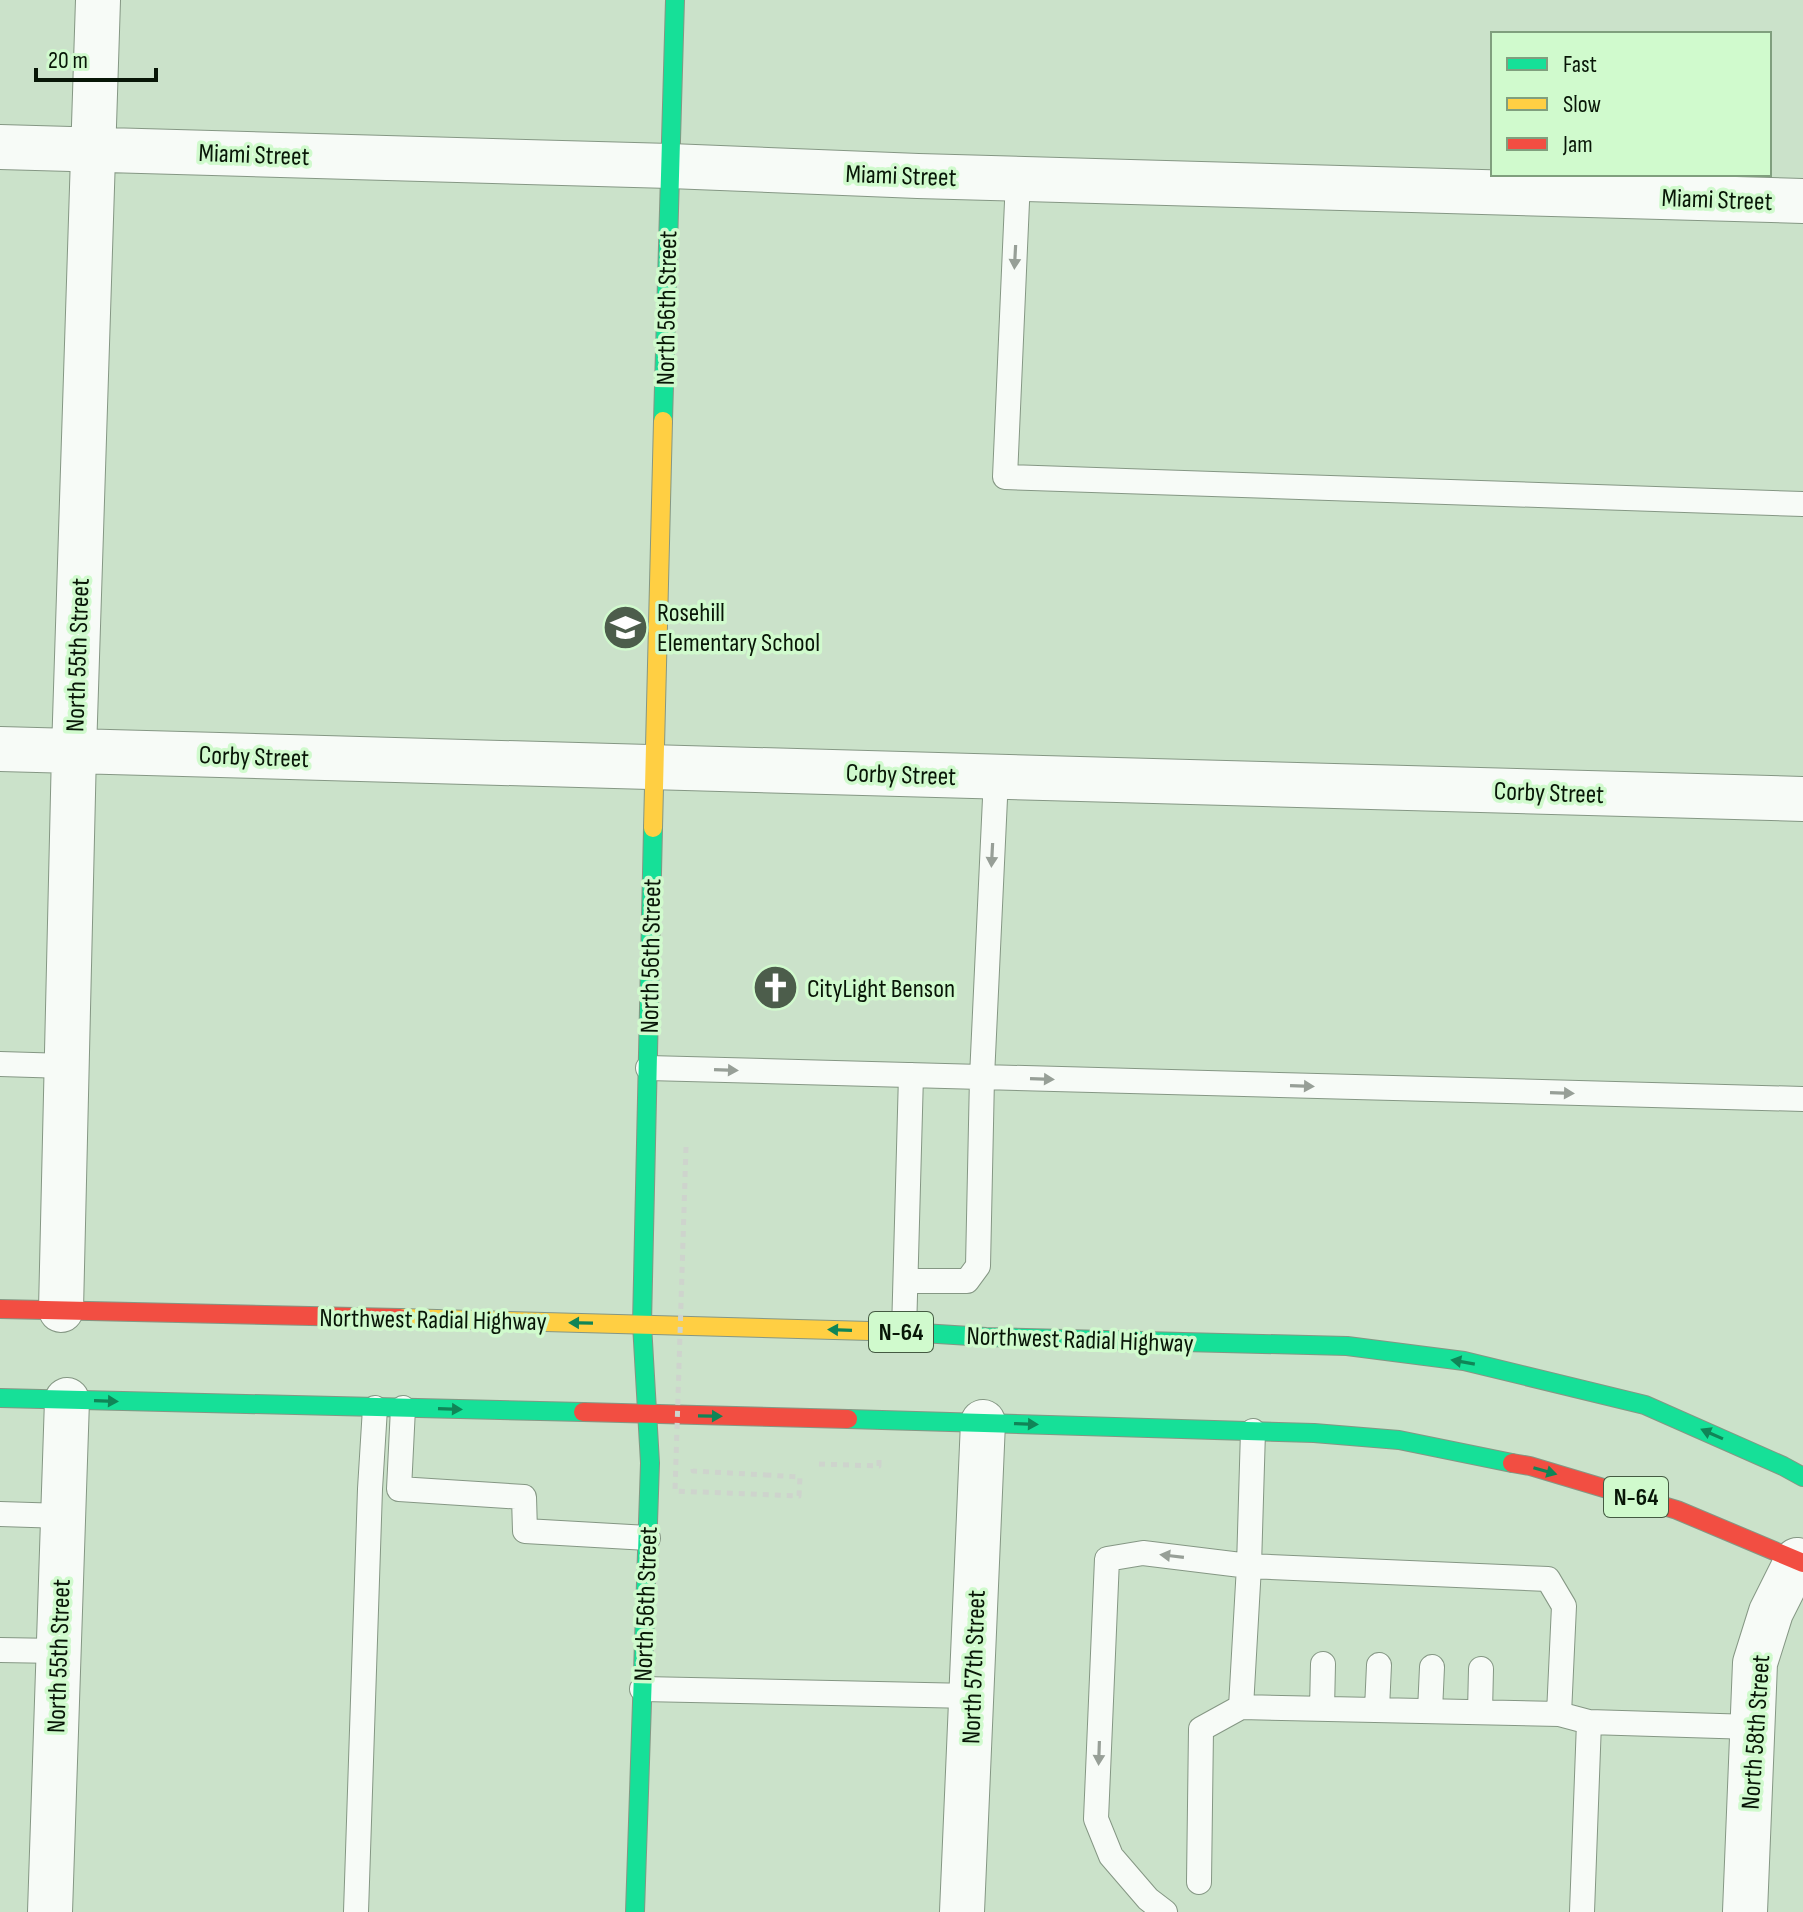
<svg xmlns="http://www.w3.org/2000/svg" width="1803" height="1912" font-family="'Sofia Sans Condensed',sans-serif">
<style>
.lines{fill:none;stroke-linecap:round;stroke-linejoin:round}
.lane-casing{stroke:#859784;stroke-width:26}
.street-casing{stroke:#859784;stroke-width:46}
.fast-casing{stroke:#859784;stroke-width:20}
.slow-casing{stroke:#859784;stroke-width:20}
.jam-casing{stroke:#859784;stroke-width:20}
.path{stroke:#ced4cd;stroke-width:5;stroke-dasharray:6 6;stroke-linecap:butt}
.lane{stroke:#f7fbf7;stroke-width:24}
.street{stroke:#f7fbf7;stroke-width:44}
.fast{stroke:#16e098;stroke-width:18}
.slow{stroke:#ffcf43;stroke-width:18}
.jam{stroke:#f24e42;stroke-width:18}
.path-bridge{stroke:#ced4cd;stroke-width:5;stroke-dasharray:6 6;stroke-linecap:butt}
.oneway{fill:#979f97}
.oneway2{fill:#108557}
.labels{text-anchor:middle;stroke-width:7;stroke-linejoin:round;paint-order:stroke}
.shield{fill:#d0facd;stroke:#445a42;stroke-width:2}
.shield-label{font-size:24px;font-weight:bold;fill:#081607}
.street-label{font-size:26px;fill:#081607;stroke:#d0facd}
.poi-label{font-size:26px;fill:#081607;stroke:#d0facd;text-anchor:start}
</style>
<rect width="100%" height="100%" fill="#cbe2ca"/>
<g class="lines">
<defs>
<path id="lane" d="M 1018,179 L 1005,477 L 1803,504
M 0,1064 L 66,1066
M 648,1068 L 1803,1099
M 906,1281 L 967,1281 L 978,1266 L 982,1077 L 996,777
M 904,1332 L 911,1075
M 403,1408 L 399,1489 L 524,1497 L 525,1531 L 648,1538
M 1253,1431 L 1249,1566 L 1241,1707 L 1559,1714 L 1589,1722 L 1752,1727
M 0,1514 L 63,1516
M 0,1650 L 58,1651
M 642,1689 L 971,1696
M 1322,1709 L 1323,1664
M 1377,1709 L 1379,1665
M 1430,1711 L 1432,1667
M 1480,1712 L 1481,1669
M 1199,1882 L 1201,1729 L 1241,1707
M 356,1912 L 370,1489 L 375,1408
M 1165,1912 L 1148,1899 L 1111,1856 L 1096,1819 L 1107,1559 L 1143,1553 L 1249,1566 L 1548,1579 L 1564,1606 L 1559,1714
M 1582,1912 L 1589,1722"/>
<path id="street" d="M 0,147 L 670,166 L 918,176 L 1803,201
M 0,749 L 1803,799
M 61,1310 L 74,751 L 98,0
M 50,1912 L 67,1400
M 962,1912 L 983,1422
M 1745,1912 L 1755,1663 L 1771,1612 L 1797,1560"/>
<path id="fast" d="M 663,421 L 675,0
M 906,1332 L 986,1337 L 1347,1346 L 1464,1361 L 1645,1405 L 1783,1466 L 1803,1477
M 0,1398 L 583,1412
M 848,1419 L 1314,1433 L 1399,1440 L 1512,1463
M 635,1912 L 650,1463 L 642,1324 L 653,828"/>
<path id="slow" d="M 653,828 L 663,421
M 400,1318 L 906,1332"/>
<path id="jam" d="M 0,1309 L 400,1318
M 583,1412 L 848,1419
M 1512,1463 L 1530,1466 L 1677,1510 L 1803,1563"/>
</defs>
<use href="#lane" class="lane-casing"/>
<use href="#street" class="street-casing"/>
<use href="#fast" class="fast-casing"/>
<use href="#slow" class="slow-casing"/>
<use href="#jam" class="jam-casing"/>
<path class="path" d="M 819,1464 L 879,1466 L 879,1460
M 693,1469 L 693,1471 L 766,1475"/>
<use href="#lane" class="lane"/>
<use href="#street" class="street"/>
<use href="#fast" class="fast"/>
<use href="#slow" class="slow"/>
<use href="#jam" class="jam"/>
<path class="path-bridge" d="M 686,1147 L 675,1491 L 799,1496 L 800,1477 L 766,1475"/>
</g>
<defs><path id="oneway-solid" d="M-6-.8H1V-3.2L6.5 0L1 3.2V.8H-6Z" transform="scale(2)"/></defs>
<g class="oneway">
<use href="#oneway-solid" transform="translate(1015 257) rotate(93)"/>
<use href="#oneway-solid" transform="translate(992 855) rotate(93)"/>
<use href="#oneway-solid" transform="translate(726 1070) rotate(2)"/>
<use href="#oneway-solid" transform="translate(1042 1079) rotate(2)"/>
<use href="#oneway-solid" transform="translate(1302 1086) rotate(2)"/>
<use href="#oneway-solid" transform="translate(1562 1093) rotate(2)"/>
<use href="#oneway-solid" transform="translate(1172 1556) rotate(-173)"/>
<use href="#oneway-solid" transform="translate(1099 1753) rotate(92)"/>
</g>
<g class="oneway2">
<use href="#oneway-solid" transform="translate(581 1323) rotate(-179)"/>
<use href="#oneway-solid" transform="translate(840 1330) rotate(-178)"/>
<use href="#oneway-solid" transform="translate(1463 1362) rotate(-170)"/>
<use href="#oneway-solid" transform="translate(106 1401) rotate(2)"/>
<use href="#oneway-solid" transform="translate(450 1409) rotate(2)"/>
<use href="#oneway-solid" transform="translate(710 1416) rotate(1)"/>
<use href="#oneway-solid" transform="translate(1026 1424) rotate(2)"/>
<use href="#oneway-solid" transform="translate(1712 1434) rotate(-156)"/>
<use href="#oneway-solid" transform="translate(1545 1471) rotate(16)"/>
</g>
<defs>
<symbol id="school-disc" viewBox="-11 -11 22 22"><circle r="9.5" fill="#4c5d4b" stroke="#d0facd"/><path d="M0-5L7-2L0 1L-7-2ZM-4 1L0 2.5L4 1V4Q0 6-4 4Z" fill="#fff"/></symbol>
<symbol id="church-disc" viewBox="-11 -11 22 22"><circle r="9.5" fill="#4c5d4b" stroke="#d0facd"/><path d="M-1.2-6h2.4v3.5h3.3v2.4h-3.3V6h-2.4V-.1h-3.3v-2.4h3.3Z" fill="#fff"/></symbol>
</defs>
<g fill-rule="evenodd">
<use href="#school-disc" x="600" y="602" width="51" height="51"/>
<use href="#church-disc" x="750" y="962" width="51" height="51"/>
</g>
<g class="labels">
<g class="shield">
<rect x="869" y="1312" width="64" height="40" rx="6"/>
<rect x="1604" y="1477" width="64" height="40" rx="6"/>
</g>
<g class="shield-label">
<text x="901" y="1340">N-64</text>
<text x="1636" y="1505">N-64</text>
</g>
<g class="street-label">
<text transform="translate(254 154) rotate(2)" y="9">Miami Street</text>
<text transform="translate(901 175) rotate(2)" y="9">Miami Street</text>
<text transform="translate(1717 199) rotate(2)" y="9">Miami Street</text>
<text transform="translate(666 308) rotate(-89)" y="9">North 56th Street</text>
<text transform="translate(77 655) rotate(-88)" y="9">North 55th Street</text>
<text transform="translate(254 756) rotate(2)" y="9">Corby Street</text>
<text transform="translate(901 774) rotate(2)" y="9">Corby Street</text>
<text transform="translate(1549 792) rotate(2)" y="9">Corby Street</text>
<text transform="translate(650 956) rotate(-89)" y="9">North 56th Street</text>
<text transform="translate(433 1319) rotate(1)" y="9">Northwest Radial Highway</text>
<text transform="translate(1080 1339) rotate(2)" y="9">Northwest Radial Highway</text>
<text transform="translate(645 1604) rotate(-88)" y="9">North 56th Street</text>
<text transform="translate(58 1656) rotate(-88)" y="9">North 55th Street</text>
<text transform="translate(973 1667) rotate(-88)" y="9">North 57th Street</text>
<text transform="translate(1755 1732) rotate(-86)" y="9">North 58th Street</text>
</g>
<g class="poi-label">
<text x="657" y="621">Rosehill<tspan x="657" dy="30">Elementary School</tspan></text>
<text x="807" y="997">CityLight Benson</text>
</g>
</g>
<rect x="1491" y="32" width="280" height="144" fill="#d0facd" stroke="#809f7e" stroke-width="2"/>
<rect x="1507" y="58" width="40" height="12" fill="#16e098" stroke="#809f7e" stroke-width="2"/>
<text x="1563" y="72" font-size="24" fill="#081607">Fast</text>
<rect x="1507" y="98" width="40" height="12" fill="#ffcf43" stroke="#809f7e" stroke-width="2"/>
<text x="1563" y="112" font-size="24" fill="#081607">Slow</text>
<rect x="1507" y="138" width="40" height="12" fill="#f24e42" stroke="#809f7e" stroke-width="2"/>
<text x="1563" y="152" font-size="24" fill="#081607">Jam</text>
<path d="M36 68v12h120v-12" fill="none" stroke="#081607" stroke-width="4"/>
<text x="48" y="68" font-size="24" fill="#081607" stroke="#d0facd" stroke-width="6" paint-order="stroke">20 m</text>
</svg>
